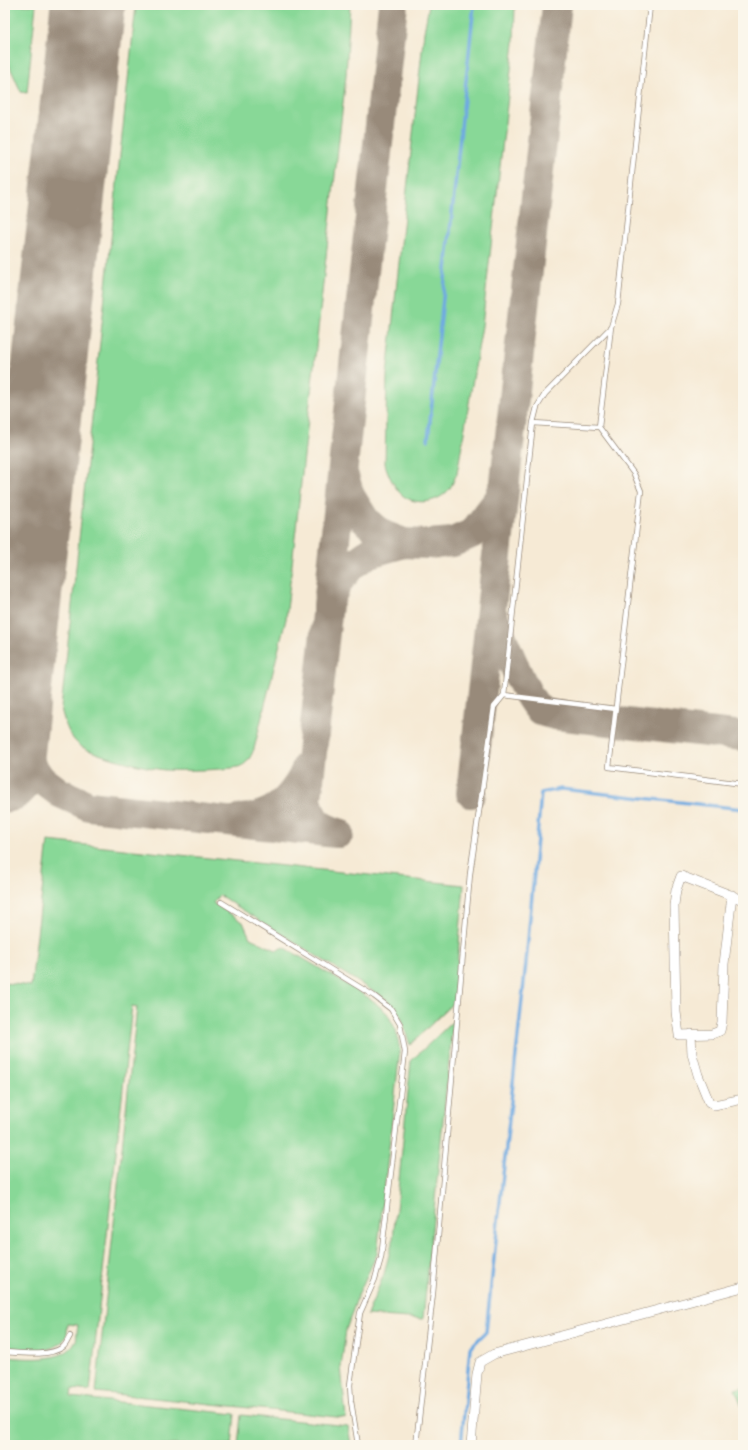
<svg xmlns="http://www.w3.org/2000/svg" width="748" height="1450" font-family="'Gentium Book Plus',serif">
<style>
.green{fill:#88d897;stroke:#62815a}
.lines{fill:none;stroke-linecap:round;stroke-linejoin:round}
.stream{stroke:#70aae1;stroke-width:3.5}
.taxiway{stroke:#988a7a;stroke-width:30}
.runway{stroke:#988a7a;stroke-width:75}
.lane-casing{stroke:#988a7a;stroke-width:6}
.street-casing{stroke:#988a7a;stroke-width:10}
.path{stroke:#988a7a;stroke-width:2;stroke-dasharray:1 3;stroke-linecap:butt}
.lane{stroke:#fff;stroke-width:4.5}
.street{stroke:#fff;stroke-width:9}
</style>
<rect width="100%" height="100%" fill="#fbf7ec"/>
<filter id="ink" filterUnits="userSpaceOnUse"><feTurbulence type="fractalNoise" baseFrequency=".025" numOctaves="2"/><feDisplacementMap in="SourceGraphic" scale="8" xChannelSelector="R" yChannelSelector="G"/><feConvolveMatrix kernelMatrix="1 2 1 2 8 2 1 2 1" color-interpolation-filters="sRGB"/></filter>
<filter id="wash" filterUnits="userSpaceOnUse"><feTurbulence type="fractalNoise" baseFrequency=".012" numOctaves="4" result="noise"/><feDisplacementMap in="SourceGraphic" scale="16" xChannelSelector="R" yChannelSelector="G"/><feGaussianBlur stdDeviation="0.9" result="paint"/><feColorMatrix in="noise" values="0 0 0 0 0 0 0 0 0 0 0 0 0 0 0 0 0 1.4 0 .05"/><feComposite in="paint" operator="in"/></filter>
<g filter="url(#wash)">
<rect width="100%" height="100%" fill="#f6ead5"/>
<path class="green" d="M 5,5 L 36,5 L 27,93 L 21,92 L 5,56 Z
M 136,5 L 350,5 L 346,76 L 286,619 L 254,749 C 251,756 248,763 241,766 C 234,770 176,771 165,770 C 150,769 88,754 78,744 C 68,735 64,721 61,708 Z
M 429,5 L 515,5 L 514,43 L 482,326 L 457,474 C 454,478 453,484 450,488 C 439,504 412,507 399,492 C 392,483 388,474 385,464 L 387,374 L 424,32 Z
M 48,841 L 464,885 L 454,1002 L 410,1045 L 401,1017 L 387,1000 L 219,895 L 213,903 L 243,922 L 250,938 L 276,950 L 284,947 L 371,999 L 387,1013 L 396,1030 L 400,1050 L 377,1254 L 358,1295 L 346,1330 L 341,1367 L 346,1418 L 96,1392 L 137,1007 L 132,1006 L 90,1391 L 72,1389 L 71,1397 L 235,1414 L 232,1445 L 5,1445 L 5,1357 C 24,1358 66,1364 76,1341 C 77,1336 77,1329 78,1325 L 68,1324 C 67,1327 68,1333 66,1336 C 58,1356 22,1350 5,1348 L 5,983 L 31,986 Z
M 453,1021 L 423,1319 L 367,1315 L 384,1274 L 393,1239 L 411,1061 Z
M 743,1387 L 743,1406 L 742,1406 L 735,1389 Z
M 241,1415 L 348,1426 L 351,1445 L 238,1445 Z"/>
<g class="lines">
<path class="stream" d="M 428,440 L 474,5
M 461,1445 L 470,1348 L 486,1332 L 526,963 L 541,793 L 561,789 L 743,809"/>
<path class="taxiway" d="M 343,473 L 350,496 L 365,520 L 383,535 L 404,543
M 331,597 L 337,583 L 352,565 L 369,553 L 404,543 L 427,544 L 453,542 L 473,533 L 499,499 L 502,491
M 494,618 C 502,637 526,699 540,710 C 544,713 551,714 555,715 L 743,736
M 12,711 L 17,737 L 26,757 L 40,778 L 60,793 L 89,806 L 336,833
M 471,793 L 557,5
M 240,819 C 251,818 263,816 273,810 C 287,803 303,780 307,766
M 339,833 C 317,826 312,822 307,799 L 393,5"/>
<path class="runway" d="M 5,775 L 88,5"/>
</g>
</g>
<g filter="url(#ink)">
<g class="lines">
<defs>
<path id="lane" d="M 650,5 L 618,304 L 611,327 L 599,427 L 634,474 L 641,491 L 609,767 L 743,784
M 533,423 L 537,407 L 545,394 L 611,327
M 504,695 L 616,709
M 221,902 L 374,996 L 391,1009 L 400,1024 L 405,1052 L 381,1258 L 375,1279 L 360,1313 L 350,1385 L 351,1401 L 358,1445
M 5,1352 C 21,1353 49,1357 63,1347 C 66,1345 68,1339 70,1336
M 416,1445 L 433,1293 L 470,874 L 494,707 L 504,695 L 533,423 L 599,427"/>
<path id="street" d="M 732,895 L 724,964 L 722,1022 L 720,1031 L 712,1034 L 679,1035 L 676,1012 L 674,905 L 676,890 L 681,876 L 743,900
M 691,1034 L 692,1054 L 698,1075 L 709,1102 L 714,1105 L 743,1099
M 471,1445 L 477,1374 L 480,1362 L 494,1354 L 743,1287"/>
</defs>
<use href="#lane" class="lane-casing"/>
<use href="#street" class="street-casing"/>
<path class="path" d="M 740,382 L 743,379"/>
<use href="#lane" class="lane"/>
<use href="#street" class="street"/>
</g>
</g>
<rect width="748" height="1450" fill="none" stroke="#fbf7ec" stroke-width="20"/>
</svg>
